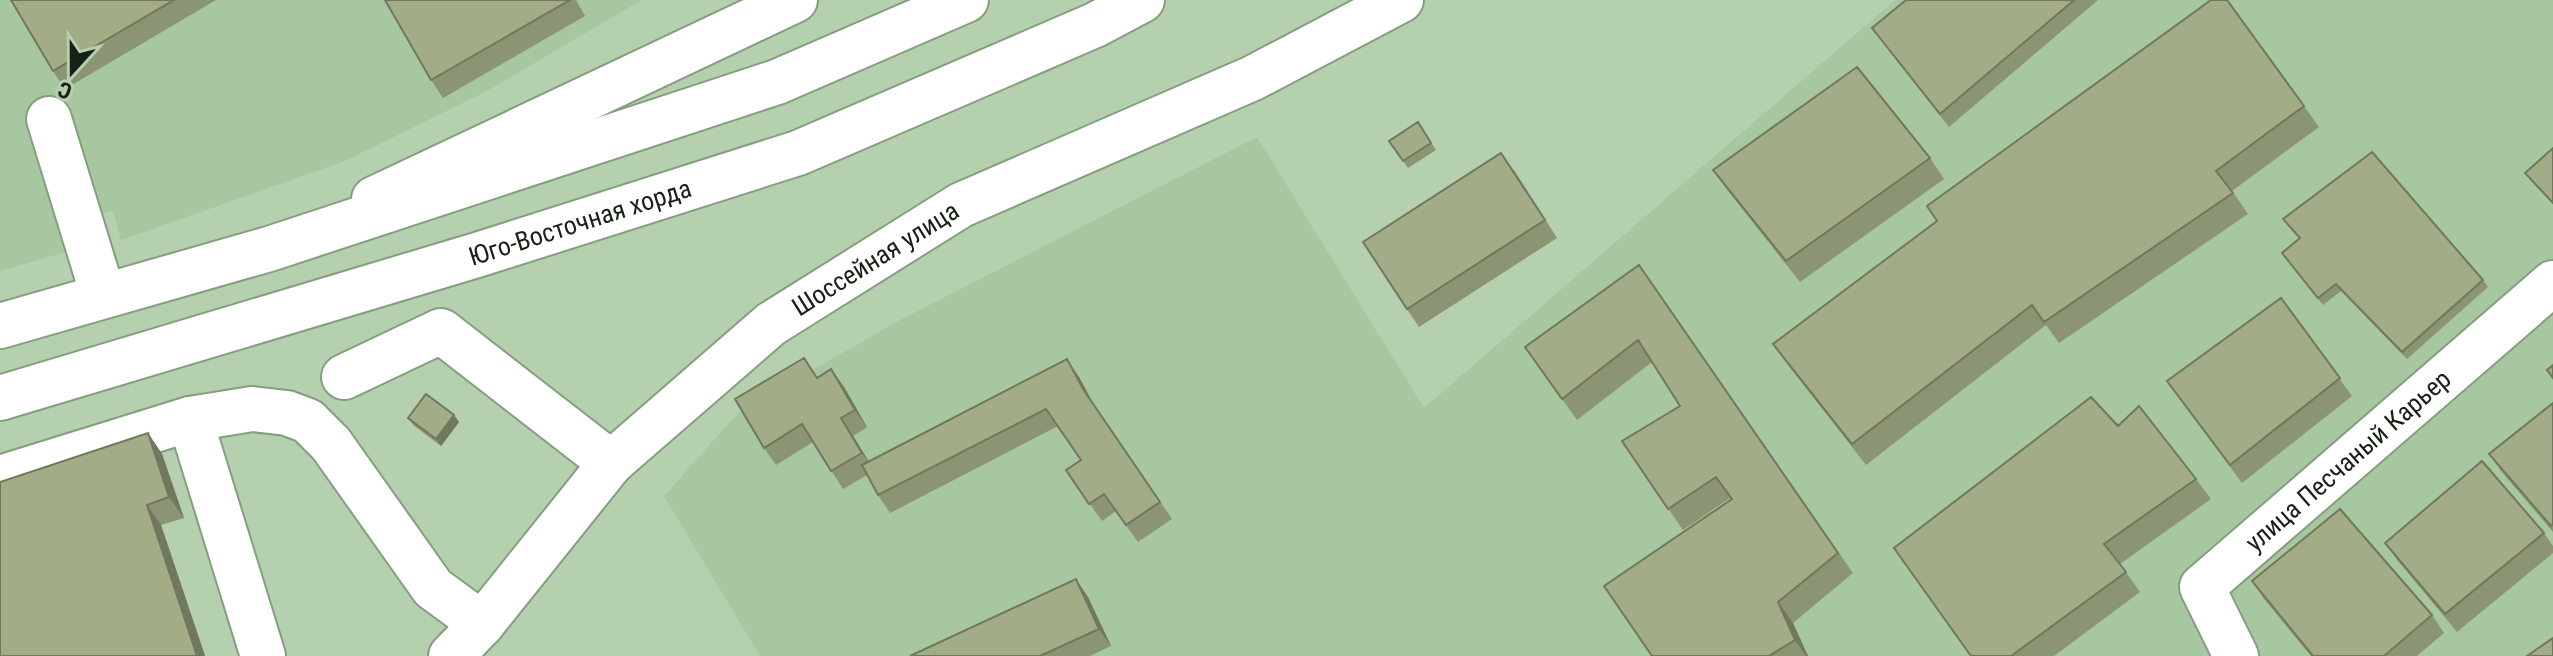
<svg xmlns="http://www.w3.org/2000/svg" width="2553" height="656" font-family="'Roboto Condensed',sans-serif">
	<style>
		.built { fill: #a7c7a0 }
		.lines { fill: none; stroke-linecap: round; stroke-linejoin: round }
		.minor-casing { stroke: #849e7f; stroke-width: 48 }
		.major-casing { stroke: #849e7f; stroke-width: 48 }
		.minor { stroke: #fff; stroke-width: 44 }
		.major { stroke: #fff; stroke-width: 44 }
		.wall { fill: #8b9473 }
		.shaded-wall { fill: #71785e }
		.building { fill: #a2ac86; stroke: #71785e; stroke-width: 2 }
		.labels { text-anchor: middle; stroke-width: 6; stroke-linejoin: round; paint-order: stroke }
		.street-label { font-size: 26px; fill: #172115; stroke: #b5d0af }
	</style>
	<rect width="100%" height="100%" fill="#b5d0af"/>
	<path class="built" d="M0 0H642L483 93 345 161 121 240 113 211 66 224 73 250 0 271Z
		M1895 0H2553V656H760L664 496 738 413 900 320 1257 137 1424 408Z"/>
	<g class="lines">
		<g class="minor-casing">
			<g id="minor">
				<path d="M49 119 103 295"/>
				<path d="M374 199 795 0"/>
				<path d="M344 377 441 331 611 463"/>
				<path d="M190 419 263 656"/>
				<path d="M0 478 190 419 252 409 287 413 308 421 331 444 433 588 482 624"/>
				<path id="s1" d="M2236 656 2202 587 2553 283"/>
			</g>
		</g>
		<g class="major-casing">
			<g id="major">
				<path d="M0 326 269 249 777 82 966 0"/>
				<path id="s2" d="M0 398 477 255 798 153 1095 25 1142 0"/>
				<path id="s3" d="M451 656 482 624 611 463 771 324 961 205 1253 78 1401 0"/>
			</g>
		</g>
		<use href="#minor" class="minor"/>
		<use href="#major" class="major"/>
	</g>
	<path class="wall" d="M11 0H216L65 89 53 71Z
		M385 0H576L585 16 443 98 431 80Z
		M1906 0H2098L1949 127 1872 28Z
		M2304 106 2319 127 2232 191 2248 214 2059 343 2046 325 1866 465 1788 365 1773 344 1937 221Z
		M1418 122 1436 150 1408 168 1389 141Z
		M1930 158 1944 179 1800 282 1728 191 1713 170Z
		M1514 170 1557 238 1419 327 1407 309Z
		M2283 219 2483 280 2488 287 2407 359 2341 291 2323 305 2287 260 2299 239Z
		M1639 265 1853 573 1793 623 1808 656H1652L1732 500 1730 498 1683 530 1622 441 1680 406 1652 362 1577 420 1525 347Z
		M2281 298 2352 396 2242 483 2167 381Z
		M831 369 844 387 867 427 853 436 869 462 1079 377 1095 407 1172 519 1138 542 1116 511 1102 521 1066 470 1081 460 1058 426 890 513 878 495 867 475 843 489 813 442 776 465 764 448 818 377Z
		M2553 403V532L2501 471 2489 454Z
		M454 415 459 422 441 446 413 425 408 418Z
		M2118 426 2196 479 2211 499 2120 564 2140 592 2054 656H1970Z
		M148 433 162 454 184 518 161 525 205 656H0Z
		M2544 533 2553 546V553L2457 632 2398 561 2385 543Z
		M2252 581 2432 615 2444 633 2417 656H2311L2264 599Z
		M1088 597 1111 646 1090 656H910Z"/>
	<path class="shaded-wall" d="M1067 359 1079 377 1095 407 1172 519 1083 389Z
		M831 369 844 387 867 427 855 410Z
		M454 415 459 422 441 446 436 439Z
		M841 418 853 436 874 470 862 453Z
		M148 433 162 454 184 518 169 497Z
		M147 505 161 525 205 656H197Z
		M1076 579 1088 597 1111 646 1099 629Z
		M1778 602 1793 623 1808 656H1806L1795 640Z"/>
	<path class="building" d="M11 0H174L53 71Z
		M385 0H570L431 80Z
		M1906 0H2074L1940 114 1872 28Z
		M2211 0H2227L2304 106 2216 171 2233 193 2044 322 2032 305 1852 444 1773 344 1937 221 1927 206Z
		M1857 67 1930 158 1786 261 1713 170Z
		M1418 122 1431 143 1403 161 1389 141Z
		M2553 148V203L2525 173Z
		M2372 152 2483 280 2402 352 2336 284 2318 298 2282 253 2300 238 2283 219Z
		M1501 153 1545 220 1407 309 1363 242Z
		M1639 265 1838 553 1778 602 1795 640 1769 656H1652L1604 586 1732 499 1716 477 1668 509 1622 441 1680 406 1638 340 1562 399 1525 347Z
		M2281 298 2340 378 2230 465 2167 381Z
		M804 358 817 378 831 369 855 410 841 418 862 453 831 471 802 424 764 448 735 399Z
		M1067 359 1083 389 1160 502 1126 525 1104 494 1089 504 1066 470 1081 460 1046 409 878 495 862 465Z
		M2553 365V378L2547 370Z
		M426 394 454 415 436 439 408 418Z
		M2091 397 2118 426 2139 406 2196 479 2104 544 2126 572 2011 656H1971L1894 548Z
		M2553 403V524L2551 526 2489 454Z
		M148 433 169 497 147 505 197 656H0V482Z
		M2482 461 2544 533 2445 614 2385 543Z
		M2340 509 2432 615 2384 656H2313L2252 581Z
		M1076 579 1099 629 1040 656H910Z
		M2553 638V656H2527Z"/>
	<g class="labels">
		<g class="street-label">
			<text dy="9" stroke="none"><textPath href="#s2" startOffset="606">Юго-Восточная хорда</textPath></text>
			<text dy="9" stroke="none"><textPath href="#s3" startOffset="586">Шоссейная улица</textPath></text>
			<text dy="9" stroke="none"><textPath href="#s1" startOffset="270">улица Песчаный Карьер</textPath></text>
		</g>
	</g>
	<g transform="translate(72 72) rotate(201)" stroke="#b5d0af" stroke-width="6" paint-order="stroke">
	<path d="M0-6L14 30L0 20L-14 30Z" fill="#172115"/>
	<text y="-12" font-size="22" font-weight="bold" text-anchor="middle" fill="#172115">С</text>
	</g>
</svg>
